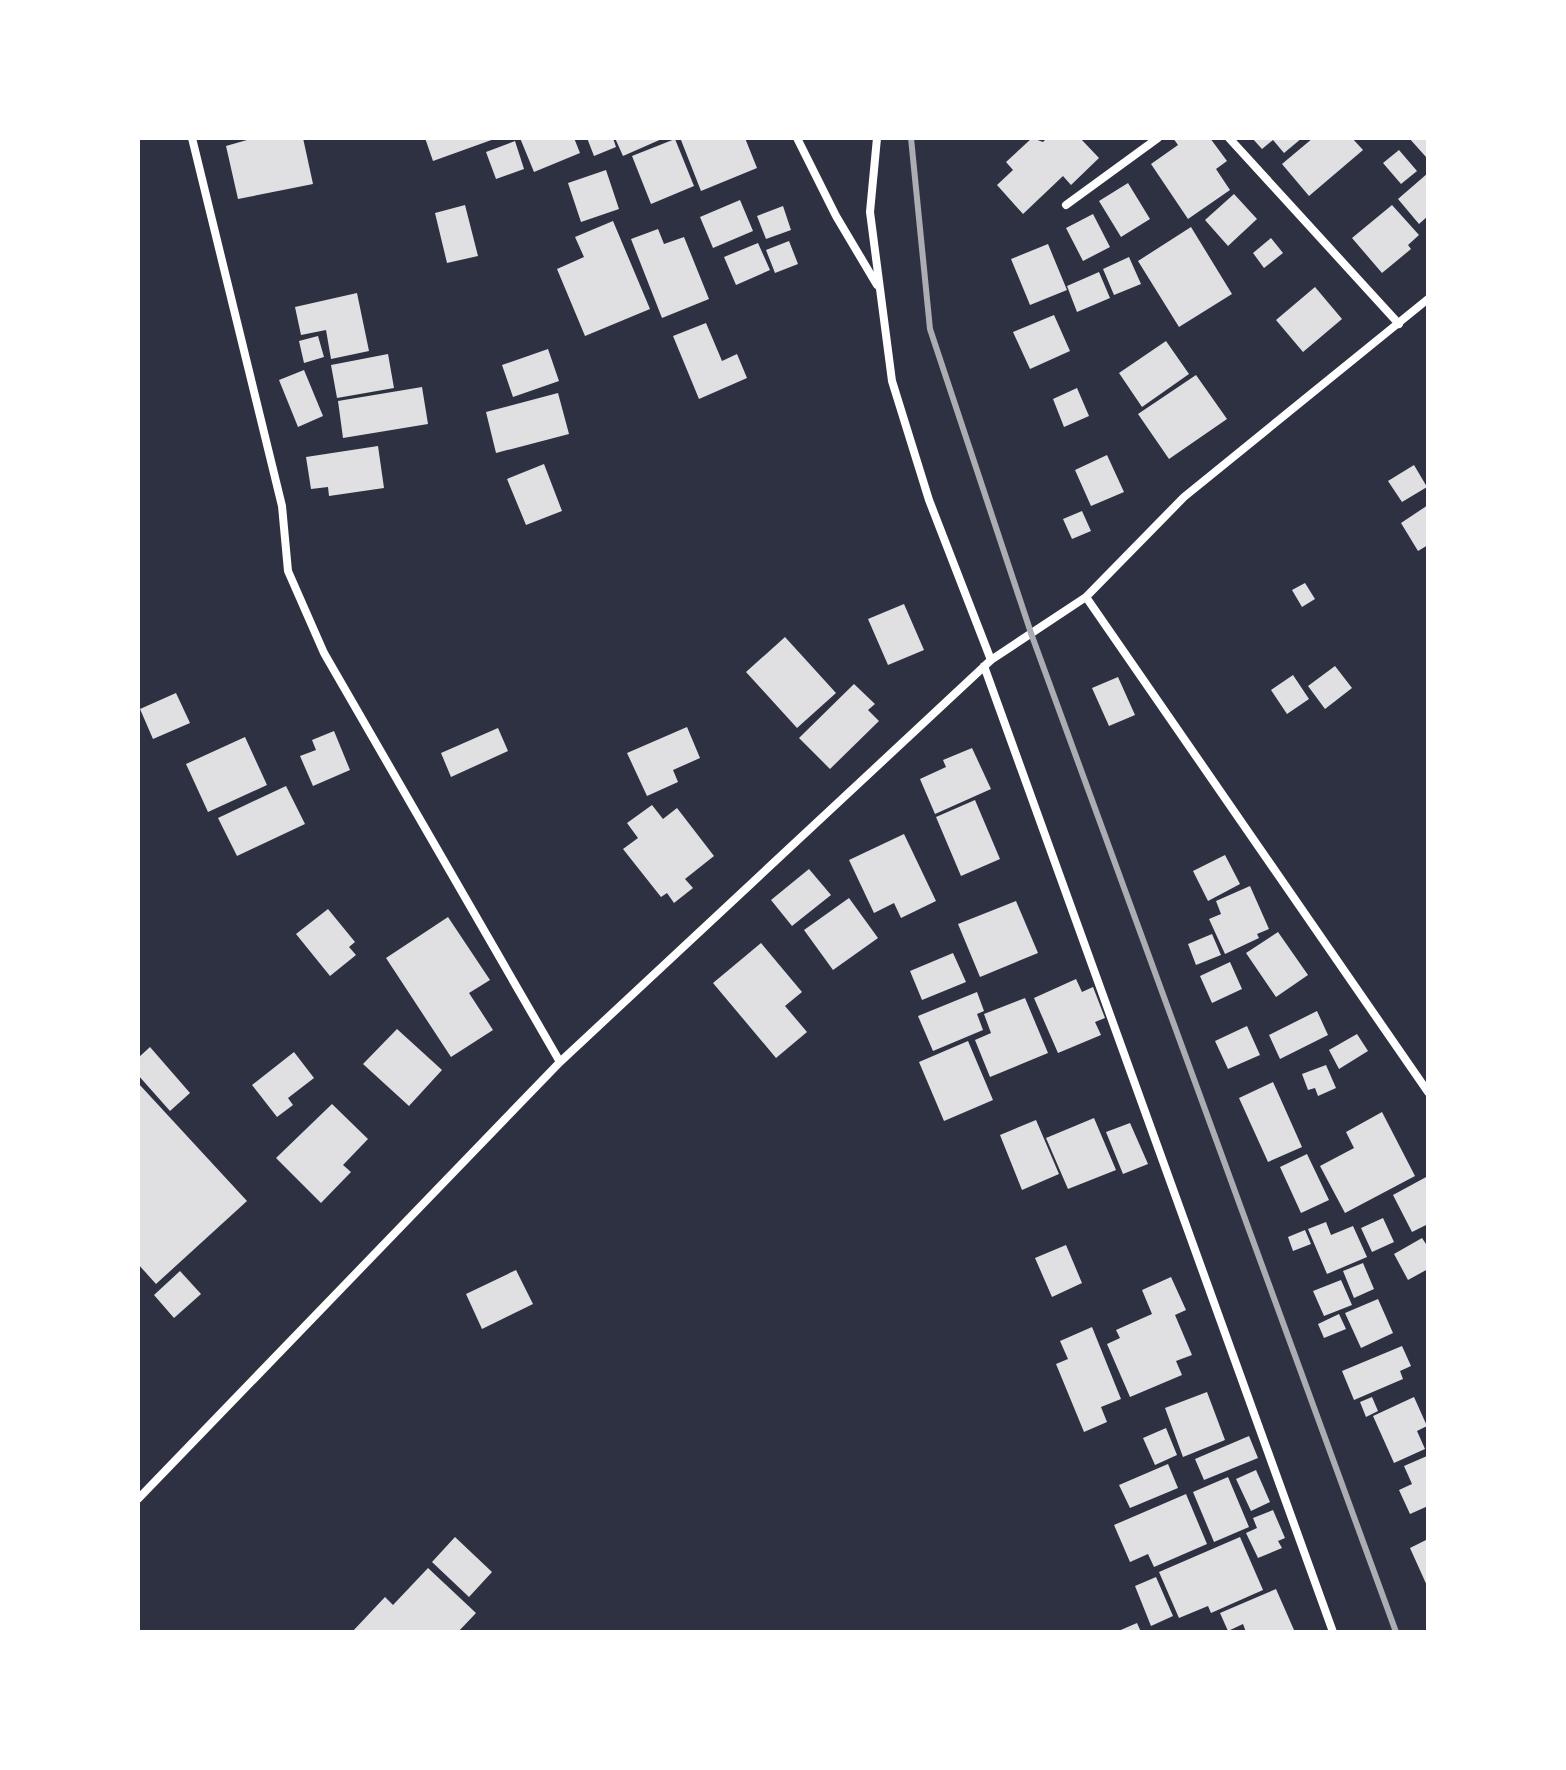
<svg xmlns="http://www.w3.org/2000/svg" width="1566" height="1770" font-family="'Alegreya Sans',sans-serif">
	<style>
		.building { fill: #e0e0e3 }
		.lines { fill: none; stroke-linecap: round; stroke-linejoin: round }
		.minor { stroke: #fff; stroke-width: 8 }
		.rail { stroke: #abadb3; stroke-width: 6 }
	</style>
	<rect width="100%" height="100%" fill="#2d3142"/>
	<path class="building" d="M254 138H303L313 184 238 199 226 146Z
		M425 138H497L433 161Z
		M520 138H574L580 153 534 172Z
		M587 138H613L616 147 594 156Z
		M615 138H664L623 156Z
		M686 138H745L757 168 701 191 681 140Z
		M1032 138 1043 142 1047 138H1080L1099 158 1071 185 1063 176 1023 214 997 185 1013 170 1006 162Z
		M1173 138H1210L1227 161 1216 169 1230 190 1188 219 1151 164 1178 145Z
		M1252 138H1302L1284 153 1273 140 1262 149Z
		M1313 138H1352L1363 150 1309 196 1282 164Z
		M1409 138H1428V155L1426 157Z
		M675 139 694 186 651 204 632 156Z
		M515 141 524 169 496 179 486 152Z
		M1399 150 1417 171 1401 184 1383 163Z
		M606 170 619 209 581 222 568 183Z
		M1428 173V216L1419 224 1398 199Z
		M1128 183 1150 219 1121 237 1099 201Z
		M1234 194 1257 219 1228 246 1205 220Z
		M740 200 753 231 713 248 700 217Z
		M465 205 478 256 447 263 435 213Z
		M1392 205 1419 235 1408 245 1411 249 1382 273 1352 238Z
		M783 206 791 230 766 239 757 216Z
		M1093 214 1110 247 1083 261 1066 228Z
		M613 221 650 309 585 336 557 269 584 257 575 237Z
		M1191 227 1232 294 1179 327 1138 261Z
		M658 229 664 244 684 237 709 299 662 318 631 239Z
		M1271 238 1283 253 1264 268 1253 253Z
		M789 241 798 264 775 273 766 250Z
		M758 243 770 270 736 285 724 257Z
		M1048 244 1067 290 1030 305 1011 259Z
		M1129 257 1141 284 1114 295 1103 269Z
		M1099 272 1110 298 1077 312 1067 286Z
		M1315 287 1342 319 1303 352 1276 320Z
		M357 293 369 351 331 359 326 330 301 335 295 307Z
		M1054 315 1070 351 1030 369 1013 332Z
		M706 323 722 361 737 354 747 378 699 399 673 336Z
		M318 336 324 357 304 363 299 341Z
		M1166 341 1189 374 1142 407 1119 373Z
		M548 349 559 381 513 397 502 365Z
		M388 354 394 388 337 398 331 365Z
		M304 370 323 416 298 427 279 380Z
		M1196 375 1227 419 1169 459 1138 414Z
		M422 387 428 424 343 438 338 401Z
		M1077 388 1089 416 1064 427 1053 399Z
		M558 393 569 434 496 453 486 412Z
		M378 446 384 488 329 496 328 487 311 489 306 457Z
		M1107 455 1124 492 1091 506 1075 470Z
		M544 464 562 511 526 525 507 479Z
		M1414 465 1427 487 1402 502 1388 481Z
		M1428 505V545L1418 551 1401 523Z
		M1082 511 1091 531 1072 539 1063 519Z
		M1305 583 1315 599 1302 607 1292 590Z
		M904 604 924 650 888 665 868 619Z
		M785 637 836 693 797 728 746 672Z
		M1335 666 1352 688 1325 709 1308 686Z
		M1293 675 1309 699 1287 714 1271 690Z
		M1118 677 1135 715 1109 726 1092 688Z
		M854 684 875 704 868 710 879 721 830 769 799 738Z
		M176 693 190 723 153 739 140 709Z
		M687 727 700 758 673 770 678 782 647 796 627 753Z
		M498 728 508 751 451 777 441 753Z
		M334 731 350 770 313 786 300 756 316 750 312 740Z
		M245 737 267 785 208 812 186 764Z
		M972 748 991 789 935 814 920 779 946 767 943 760Z
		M286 786 305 824 237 856 218 818Z
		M975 800 1000 859 961 876 936 817Z
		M652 805 663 819 677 808 714 856 685 879 693 888 674 903 667 893 661 897 623 849 638 838 627 823Z
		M904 834 936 901 901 918 894 903 874 913 849 860Z
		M1225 855 1240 884 1208 901 1193 871Z
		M809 869 831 895 792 926 771 900Z
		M1250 886 1269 929 1257 934 1259 938 1225 954 1209 919 1221 914 1216 901Z
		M849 898 878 938 833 970 804 930Z
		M1016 901 1038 953 980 977 958 924Z
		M328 909 355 942 349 947 356 955 330 976 296 934Z
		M448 917 490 980 469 993 493 1030 451 1057 386 958Z
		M1278 932 1308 975 1276 997 1246 953Z
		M1212 934 1221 955 1196 965 1188 944Z
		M761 943 802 992 785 1006 807 1032 776 1058 713 983Z
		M953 953 966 982 922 1000 910 971Z
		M1230 962 1242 989 1212 1003 1200 976Z
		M1076 979 1082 992 1093 987 1105 1018 1095 1022 1101 1035 1058 1053 1034 998Z
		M977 992 984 1011 977 1014 983 1030 933 1051 918 1016Z
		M1025 998 1048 1053 990 1077 975 1040 991 1033 984 1014Z
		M1317 1011 1328 1035 1280 1059 1269 1035Z
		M1247 1026 1260 1055 1228 1069 1215 1041Z
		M397 1029 442 1070 409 1106 363 1064Z
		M1357 1034 1368 1051 1339 1069 1329 1050Z
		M968 1041 993 1100 944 1121 919 1062Z
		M150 1047 190 1093 170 1111 138 1075V1058Z
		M294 1052 314 1078 288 1098 293 1105 277 1117 252 1085Z
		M1326 1065 1336 1088 1318 1096 1315 1088 1308 1090 1302 1074Z
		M1273 1082 1302 1147 1268 1162 1239 1098Z
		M138 1083 247 1201 156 1284 138 1264Z
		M332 1104 368 1139 343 1165 351 1172 321 1203 276 1158Z
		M1382 1112 1415 1176 1345 1213 1320 1166 1354 1148 1346 1132Z
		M1094 1118 1116 1170 1068 1189 1046 1138Z
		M1036 1120 1059 1174 1022 1190 1000 1135Z
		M1130 1123 1148 1164 1123 1174 1106 1132Z
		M1307 1154 1329 1200 1301 1213 1280 1167Z
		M1428 1176V1224L1412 1232 1393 1195Z
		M1383 1218 1394 1242 1372 1252 1361 1228Z
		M1326 1222 1331 1235 1353 1226 1367 1257 1327 1274 1308 1229Z
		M1305 1230 1311 1244 1293 1251 1288 1237Z
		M1422 1238 1428 1247V1269L1408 1280 1394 1254Z
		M1066 1245 1082 1283 1052 1297 1035 1258Z
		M1363 1263 1374 1289 1354 1298 1343 1271Z
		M516 1270 533 1304 482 1329 466 1294Z
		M180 1271 201 1294 174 1318 154 1295Z
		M1171 1277 1186 1310 1175 1315 1192 1355 1176 1361 1182 1375 1130 1397 1107 1344 1120 1338 1116 1330 1152 1314 1142 1290Z
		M1341 1280 1352 1305 1324 1316 1313 1291Z
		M1378 1299 1393 1333 1361 1348 1345 1313Z
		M1339 1314 1346 1329 1324 1338 1318 1324Z
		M1092 1327 1121 1399 1101 1407 1107 1422 1084 1432 1056 1364 1068 1359 1060 1341Z
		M1402 1346 1411 1366 1400 1371 1403 1379 1354 1400 1342 1371Z
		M1207 1392 1225 1440 1183 1457 1165 1408Z
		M1372 1397 1378 1411 1366 1417 1360 1402Z
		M1414 1397 1427 1426 1417 1431 1425 1449 1394 1463 1373 1416Z
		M1166 1428 1177 1455 1155 1465 1143 1438Z
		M1249 1436 1258 1458 1204 1480 1195 1459Z
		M1427 1456 1428 1506 1410 1514 1399 1490 1412 1484 1404 1466Z
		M1168 1464 1178 1488 1130 1508 1119 1485Z
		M1256 1470 1270 1502 1251 1511 1236 1479Z
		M1228 1477 1249 1527 1214 1542 1193 1492Z
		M1186 1494 1207 1544 1154 1567 1148 1554 1130 1562 1114 1525Z
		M1273 1510 1285 1538 1278 1541 1282 1548 1258 1558 1246 1533 1257 1528 1253 1518Z
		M455 1537 492 1572 469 1597 432 1562Z
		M1240 1537 1263 1590 1211 1613 1208 1606 1179 1618 1159 1572Z
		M1428 1539V1588L1410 1548Z
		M428 1568 476 1613 458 1632H352L385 1597 393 1605Z
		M1156 1577 1173 1616 1151 1626 1135 1586Z
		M1276 1589 1294 1630 1246 1632 1243 1624 1228 1631 1220 1613Z
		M1137 1623 1141 1632H1116Z"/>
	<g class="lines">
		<path class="minor" d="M192 138 282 506 288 571 324 653 560 1062
			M797 138 836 216 877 285
			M877 138 870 212 892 381 929 500 991 660
			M1229 138 1399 324
			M1066 205 1158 138
			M1086 597 1428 1092
			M984 666 1333 1632
			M138 1499 560 1062 991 660 1086 597 1184 497 1428 299"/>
		<path class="rail" d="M911 138 930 329 1032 636 1396 1632"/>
	</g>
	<rect width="1566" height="1770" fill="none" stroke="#ffffff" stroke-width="280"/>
</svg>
